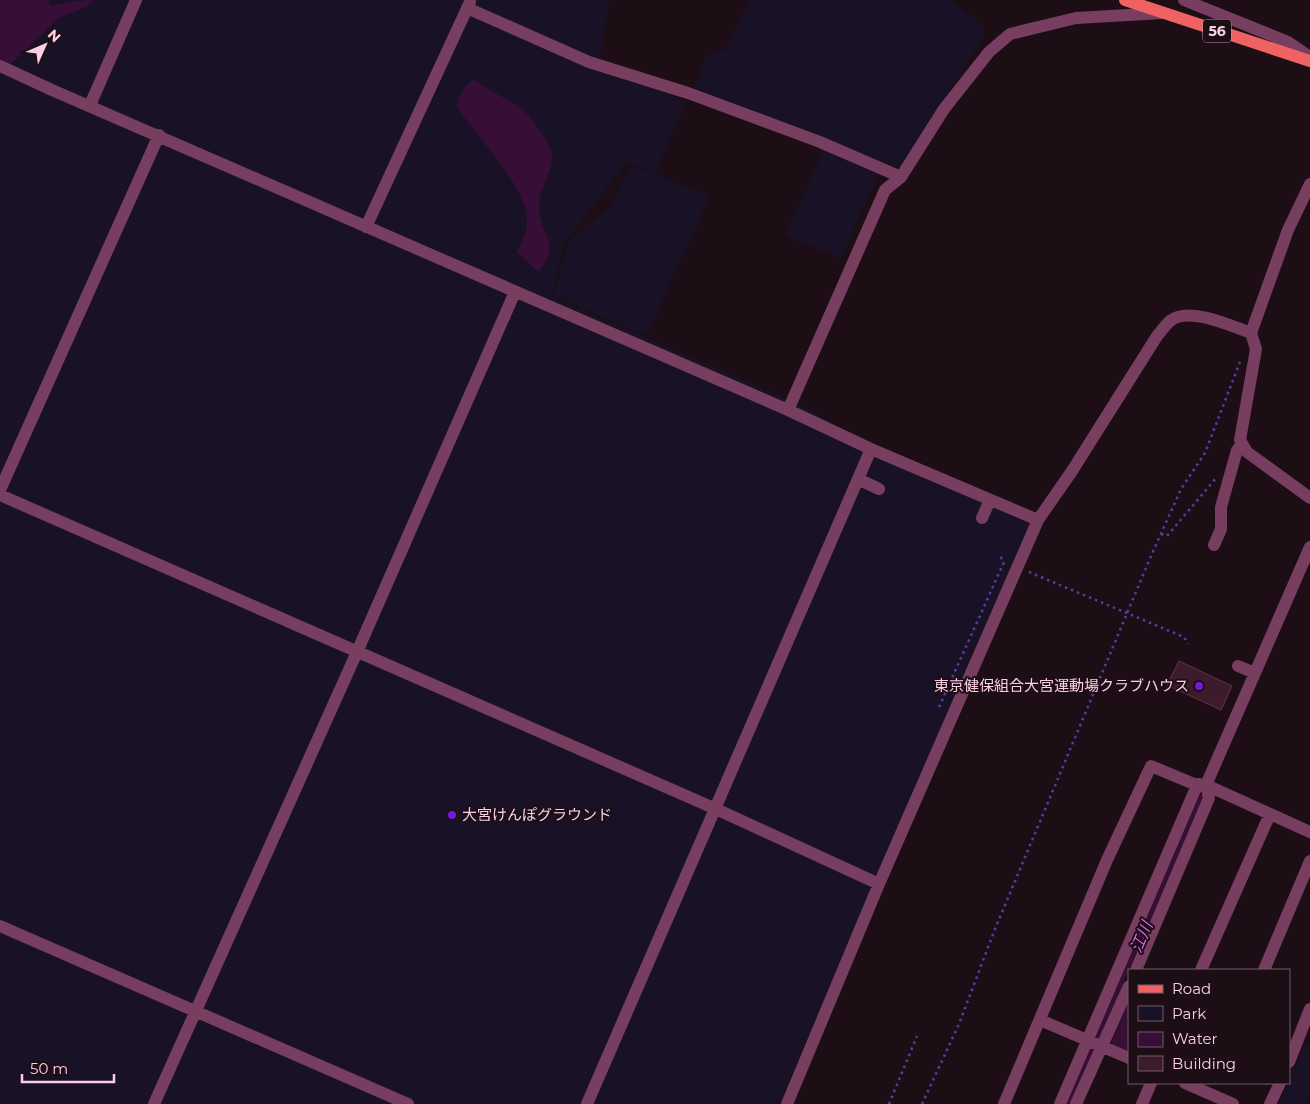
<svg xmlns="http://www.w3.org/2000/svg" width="1310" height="1104" font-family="Montserrat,'Noto Sans JP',sans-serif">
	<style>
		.green { fill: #191226 }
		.water { fill: #360e36 }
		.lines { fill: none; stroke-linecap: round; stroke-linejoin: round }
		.stream { stroke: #360e36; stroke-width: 4 }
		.building { fill: #3c1c2a; stroke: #653148 }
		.path { stroke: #5a3aa3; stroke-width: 2.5; stroke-dasharray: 2.5 4; stroke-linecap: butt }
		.minor { stroke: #773e60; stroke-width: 12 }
		.major { stroke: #ee6263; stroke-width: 12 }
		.poi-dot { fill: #7418dd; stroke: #1d0e15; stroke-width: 2 }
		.labels { text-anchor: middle; stroke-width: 4; stroke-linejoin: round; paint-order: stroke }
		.shield { fill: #1d0e15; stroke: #b895a7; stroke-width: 1 }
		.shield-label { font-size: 14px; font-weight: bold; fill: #facfe5 }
		.poi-label { font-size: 15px; fill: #facfe5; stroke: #1d0e15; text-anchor: end }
		.water-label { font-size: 16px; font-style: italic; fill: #d769ee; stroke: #1d0e15 }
	</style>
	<rect width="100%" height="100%" fill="#1d0e15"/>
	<path class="green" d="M0 0H610L599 58 685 102 656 172 627 162 563 244 552 297 810 409 871 449 1030 525 779 1104H0Z
		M750 0H951L983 26 984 36 900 169 693 90 707 55 726 49Z
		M825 148 879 172 841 259 785 235Z
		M630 165 660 175 709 197 648 332 642 334 554 295 567 243 611 205Z
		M1305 1044 1310 1046V1095L1306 1104H1279Z"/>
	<path class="water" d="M0 0H49V5C65 3 79 0 95 0L86 7 59 18 0 74Z
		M475 80C489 91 507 98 521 109 531 117 555 147 552 160 549 178 537 193 539 212 543 239 562 243 538 272L517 252C521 242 527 233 527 222 527 185 476 137 457 107 459 95 463 84 475 80Z
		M1128 1003 1129 1004V1051L1111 1044Z"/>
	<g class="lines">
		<path class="stream" d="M1069 1104 1201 797"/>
	</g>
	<path class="building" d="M1179 661 1232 686 1221 710 1167 685Z"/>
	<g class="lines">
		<path class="path" d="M1161 534 1167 536 1217 477
			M1029 572 1184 637 1188 644
			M939 707 1004 562 1000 556
			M889 1104 917 1036
			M922 1104 959 1024 995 929 1151 556 1181 489 1205 453 1240 362"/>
		<path class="minor" d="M1184 0 1288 42 1310 57
			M467 8 589 62 688 93 820 142 901 177
			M0 66 52 90 788 410 871 449 1038 520
			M90 105 136 0
			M1310 184 1288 230 1251 333 1256 349 1240 440 1247 452 1310 498
			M366 227 470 2
			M788 410 885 190 901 177 944 109 989 52 1010 34 1076 18 1163 13
			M858 479 879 489
			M0 490 159 135
			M0 495 716 809 879 884
			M982 518 990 500
			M1214 545 1221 529V507L1237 450 1242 445
			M1238 666 1255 673
			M0 926 408 1104
			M1136 970 1209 798 1206 785 1310 547
			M1201 970 1270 814
			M1264 970 1310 861
			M1040 1020 1129 1058
			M1289 1062 1310 1009
			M1185 1083 1233 1104
			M154 1104 357 652 515 292
			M587 1104 871 449
			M787 1104 879 884 1038 520 1072 471 1157 336C1161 332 1165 325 1170 321 1189 306 1231 326 1251 333
			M1004 1104 1107 860 1151 766 1194 784 1206 785 1310 832
			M1060 1104 1195 790 1199 784
			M1076 1104 1129 986
			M1142 1104 1151 1083
			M1270 1104 1280 1083"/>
		<path class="major" d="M1125 0 1310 61"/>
	</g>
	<g class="poi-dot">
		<circle cx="1199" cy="686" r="5"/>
		<circle cx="452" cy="815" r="5"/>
	</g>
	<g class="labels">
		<rect class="shield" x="1203" y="19.5" width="28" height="23" rx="4"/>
		<g class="shield-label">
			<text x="1217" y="36">56</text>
		</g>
		<g class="poi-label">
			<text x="1189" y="691">東京健保組合大宮運動場クラブハウス</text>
			<text x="462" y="820" text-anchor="start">大宮けんぽグラウンド</text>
		</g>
		<g class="water-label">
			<text transform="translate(1141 937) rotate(-67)" y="6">江川</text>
		</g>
	</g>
	<rect x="1128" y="969" width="162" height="115" fill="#1d0e15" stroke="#755b68"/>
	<rect x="1138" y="985" width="25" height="8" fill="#ee6263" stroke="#755b68"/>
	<text x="1172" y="994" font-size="15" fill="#facfe5">Road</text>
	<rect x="1138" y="1006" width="25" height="15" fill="#191226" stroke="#755b68"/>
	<text x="1172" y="1019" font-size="15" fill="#facfe5">Park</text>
	<rect x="1138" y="1032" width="25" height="15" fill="#360e36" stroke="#755b68"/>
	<text x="1172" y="1044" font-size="15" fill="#facfe5">Water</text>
	<rect x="1138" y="1056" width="25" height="15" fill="#3c1c2a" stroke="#755b68"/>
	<text x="1172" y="1069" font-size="15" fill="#facfe5">Building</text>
	<g transform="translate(45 45) rotate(45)" stroke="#1d0e15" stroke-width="4" paint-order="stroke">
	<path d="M0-4L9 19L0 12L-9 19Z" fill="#facfe5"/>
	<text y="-8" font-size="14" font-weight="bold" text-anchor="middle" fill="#facfe5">N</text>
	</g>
	<path d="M22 1074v8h92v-8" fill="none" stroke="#facfe5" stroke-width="2.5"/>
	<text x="30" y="1074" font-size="15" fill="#facfe5" stroke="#1d0e15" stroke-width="4" paint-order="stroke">50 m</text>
</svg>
